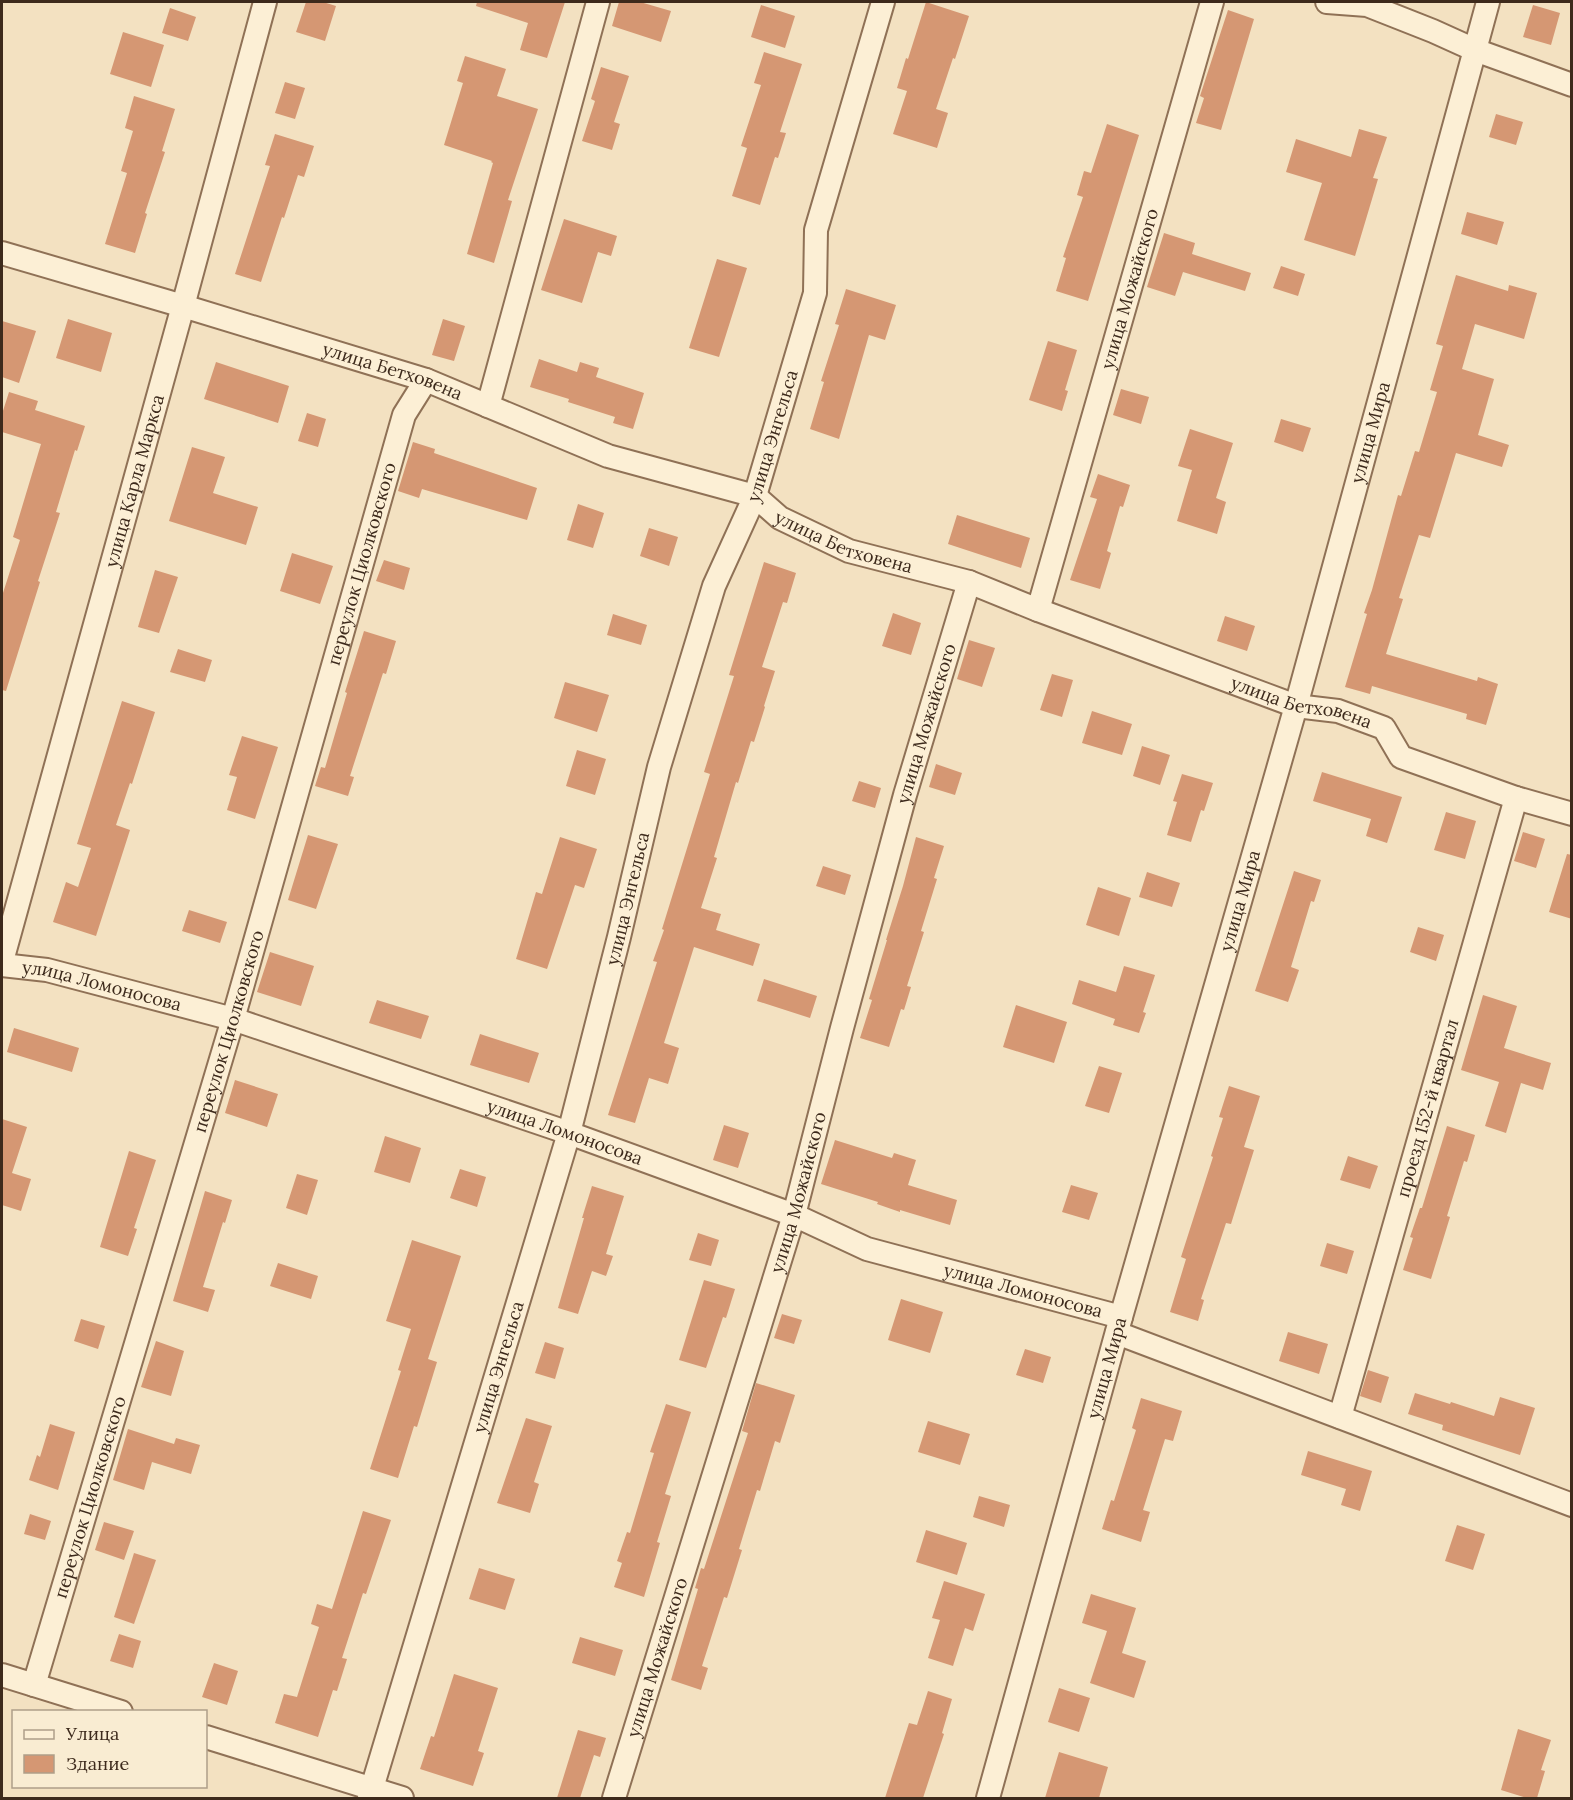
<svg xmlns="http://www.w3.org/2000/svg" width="1573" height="1800" font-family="Lora,serif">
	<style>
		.building { fill: #d59773 }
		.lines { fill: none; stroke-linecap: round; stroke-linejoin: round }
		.minor-casing { stroke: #8f7156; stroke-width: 26 }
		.minor { stroke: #fcefd5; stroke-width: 22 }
		.labels { text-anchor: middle; stroke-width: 4.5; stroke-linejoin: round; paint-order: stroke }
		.street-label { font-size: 18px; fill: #3d2a1c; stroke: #f9ecd2 }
	</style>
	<rect width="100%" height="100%" fill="#f3e1c1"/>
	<path class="building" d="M306 2H323L336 6 325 41 296 32Z
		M477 2H565L547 58 520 50 528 23 476 6Z
		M619 2H640L671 11 661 42 612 26Z
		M926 2 969 16 955 59 953 58 936 109 948 113 937 148 893 134 907 91 897 88 906 58 908 59Z
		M761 5 795 16 785 48 751 37Z
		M1533 5 1560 13 1551 45 1523 37Z
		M170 8 196 17 188 41 162 33Z
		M1228 10 1254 19 1221 130 1196 123 1204 98 1200 96Z
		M123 32 164 45 151 87 110 74Z
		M764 52 802 64 780 132 786 133 778 158 775 157 760 205 732 196 747 148 741 146 761 85 754 83Z
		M465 56 506 69 497 96 538 109 508 200 512 201 494 263 467 254 493 163 491 162 492 161 444 145 463 83 457 81Z
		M601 67 629 76 614 122 620 124 612 150 582 141 595 101 591 99Z
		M285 82 305 88 295 119 275 113Z
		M134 96 175 109 162 151 165 152 145 213 147 214 135 253 105 244 127 173 121 171 133 131 125 128Z
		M1496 114 1523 122 1516 145 1489 137Z
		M1107 124 1139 135 1088 301 1056 291 1066 258 1063 257 1083 197 1077 195 1084 171 1091 173Z
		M1359 129 1387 137 1373 178 1378 179 1355 256 1304 240 1322 183 1286 172 1296 139 1351 157Z
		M275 134 314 146 304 177 298 175 284 218 282 217 261 282 235 274 270 166 265 165Z
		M1467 212 1504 222 1497 245 1461 234Z
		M564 219 617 236 611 256 598 252 582 303 541 290Z
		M1164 233 1195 243 1192 254 1251 273 1245 291 1183 272 1175 296 1147 287Z
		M717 259 747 268 719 357 689 348Z
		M1281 266 1305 274 1298 296 1273 288Z
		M1456 275 1508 291 1509 285 1537 293 1524 339 1475 324 1462 369 1494 379 1478 435 1509 445 1502 467 1456 453 1430 538 1419 535 1399 598 1403 599 1386 654 1477 681 1478 677 1498 684 1486 725 1466 719 1467 714 1372 686 1370 694 1345 687 1367 614 1364 613 1372 590 1398 495 1401 496 1415 451 1419 452 1437 392 1430 390 1443 346 1436 344Z
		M846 289 896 305 885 340 869 335 839 439 810 429 824 382 821 381 839 325 835 324Z
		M68 319 112 333 101 372 56 358Z
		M443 319 465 326 454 361 432 355Z
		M2 321 36 331 19 383 2 377Z
		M1048 341 1077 350 1065 390 1068 391 1062 411 1029 400Z
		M539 359 577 372 580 362 599 368 596 377 644 393 633 429 613 423 615 417 568 402 569 399 530 387Z
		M216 362 289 386 278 423 204 399Z
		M1121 389 1149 397 1141 424 1113 415Z
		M9 392 38 401 35 410 85 426 77 451 75 450 56 512 60 513 38 581 40 582 6 691 2 690V596L20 540 13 537 41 444 2 432V414Z
		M307 413 326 419 318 447 298 441Z
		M1281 419 1311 428 1303 452 1274 442Z
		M1190 429 1233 443 1216 498 1226 502 1217 534 1177 521 1192 470 1178 466Z
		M413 442 435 449 434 453 537 488 527 520 422 489 419 498 398 491Z
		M192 447 225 457 213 493 258 507 246 545 169 521Z
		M1098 474 1130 485 1123 507 1120 506 1107 551 1111 553 1100 589 1070 580 1097 499 1090 497Z
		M578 504 604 513 593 548 567 540Z
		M957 515 1030 538 1021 568 948 544Z
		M649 528 678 537 669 566 640 556Z
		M292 553 333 566 320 604 280 591Z
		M384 560 410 568 404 590 376 581Z
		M764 562 796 573 787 603 783 602 762 667 775 671 764 706 765 707 754 742 751 741 738 783 736 782 714 857 717 858 701 908 721 914 716 930 760 944 753 966 694 947 664 1043 679 1048 668 1084 649 1078 635 1123 608 1115 657 962 653 961 664 930 662 929 710 774 704 772 734 676 729 675Z
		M155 570 178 577 159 633 138 627Z
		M893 613 921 623 911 655 882 646Z
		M613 614 647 625 641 645 607 635Z
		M1225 616 1255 626 1247 651 1217 641Z
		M364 631 396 641 386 674 383 673 350 776 354 777 348 796 315 786 321 767 325 768 347 693 345 692Z
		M969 640 995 648 982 687 957 679Z
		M178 649 212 660 205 682 170 672Z
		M1052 674 1073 680 1062 717 1040 710Z
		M565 682 609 695 597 732 554 718Z
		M122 701 155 712 132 784 130 783 116 825 130 830 96 936 53 922 66 882 78 887 91 848 77 844Z
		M1092 711 1132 724 1122 755 1082 743Z
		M242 736 278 747 255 819 227 810 237 777 229 775Z
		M1142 746 1170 755 1160 785 1133 776Z
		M577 750 606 759 595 795 566 786Z
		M936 764 962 773 955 795 929 787Z
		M1322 772 1402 797 1387 843 1366 836 1371 819 1313 801Z
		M1182 774 1213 783 1204 811 1201 810 1191 842 1167 835 1177 802 1173 801Z
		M859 781 881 788 875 808 852 801Z
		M1446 812 1476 821 1465 859 1434 850Z
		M1523 832 1545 839 1536 868 1514 861Z
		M308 835 338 844 316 909 288 900Z
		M560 837 597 849 584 888 575 885 547 969 516 959 536 892 542 894Z
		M916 837 944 846 934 878 937 879 921 931 924 932 907 986 911 987 904 1010 901 1009 889 1047 860 1038 872 1000 869 999 887 940H886L903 886Z
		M1567 854 1572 855V919L1549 912Z
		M823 866 851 875 845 895 816 886Z
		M1294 871 1321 880 1314 902 1311 901 1291 967 1299 970 1288 1002 1255 991Z
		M1147 872 1180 883 1172 907 1139 897Z
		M1098 887 1131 898 1119 936 1086 925Z
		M189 910 227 922 220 943 182 931Z
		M1418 927 1444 935 1436 961 1410 952Z
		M270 952 314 966 301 1006 257 992Z
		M1124 966 1155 975 1143 1012 1146 1013 1139 1033 1113 1025 1115 1019 1072 1004 1079 980 1116 992Z
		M764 979 817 996 810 1018 757 1001Z
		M1483 995 1517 1006 1504 1048 1551 1063 1543 1090 1521 1083 1506 1133 1485 1126 1499 1082 1461 1070Z
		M377 1000 429 1016 421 1039 369 1023Z
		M1016 1005 1067 1022 1054 1063 1003 1047Z
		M14 1028 79 1048 72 1072 7 1052Z
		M480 1034 539 1053 529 1083 470 1065Z
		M1099 1066 1122 1073 1109 1113 1085 1106Z
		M235 1080 278 1094 267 1127 225 1113Z
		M1229 1086 1260 1096 1244 1147 1254 1150 1231 1224 1226 1223 1201 1299 1204 1300 1198 1321 1170 1312 1186 1259 1181 1257 1213 1157 1211 1156 1223 1118 1219 1117Z
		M2 1119 27 1127 12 1173 31 1179 21 1211 2 1205Z
		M724 1125 749 1133 738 1168 713 1160Z
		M1447 1126 1475 1135 1467 1162 1464 1161 1447 1216 1450 1217 1431 1279 1403 1270 1413 1238 1410 1237 1420 1208H1422Z
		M385 1136 421 1148 410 1183 374 1172Z
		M835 1140 892 1158 894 1153 916 1160 908 1185 957 1200 950 1225 900 1210V1212L877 1204 878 1202 821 1184Z
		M129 1151 156 1160 134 1228 137 1229 128 1256 100 1247Z
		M1348 1156 1378 1166 1370 1189 1340 1180Z
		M460 1169 486 1177 477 1207 450 1198Z
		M297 1174 318 1180 307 1215 286 1208Z
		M1071 1185 1098 1193 1089 1220 1062 1212Z
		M592 1186 624 1196 606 1254 613 1256 606 1276 592 1271 578 1314 558 1308 584 1218H582Z
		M205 1191 232 1200 225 1223 223 1222 203 1287 215 1290 208 1312 173 1301Z
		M698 1233 719 1240 711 1266 689 1260Z
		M412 1240 461 1256 428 1359 437 1362 417 1427 414 1426 398 1478 370 1469 401 1371 398 1370 411 1329 386 1321Z
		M1327 1243 1354 1251 1347 1274 1320 1266Z
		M278 1263 318 1276 311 1299 270 1286Z
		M704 1280 735 1289 726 1318 723 1317 706 1368 679 1360Z
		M901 1299 943 1312 930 1353 888 1340Z
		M782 1314 802 1320 794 1344 774 1338Z
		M81 1319 105 1326 98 1349 74 1341Z
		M1288 1332 1328 1344 1319 1374 1279 1361Z
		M156 1341 184 1351 171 1396 141 1387Z
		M545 1342 564 1348 555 1379 535 1373Z
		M1025 1349 1051 1357 1043 1383 1016 1375Z
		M1368 1370 1389 1377 1381 1403 1360 1396Z
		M756 1383 795 1395 780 1443 775 1441 760 1491 757 1490 739 1549 742 1550 727 1598 724 1597 702 1666 708 1668 701 1690 671 1680 698 1589 695 1588 701 1568 704 1569 748 1433 742 1431Z
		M1415 1393 1450 1404 1451 1402 1494 1416 1500 1397 1535 1408 1520 1455 1442 1430 1443 1425 1408 1414Z
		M1141 1398 1182 1411 1173 1441 1165 1439 1143 1510 1150 1512 1141 1542 1102 1529 1111 1500 1114 1501 1136 1430 1132 1428Z
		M666 1404 691 1412 665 1494 671 1496 657 1542 660 1543 644 1597 614 1587 622 1563 617 1561 627 1532 630 1533 654 1453 650 1452Z
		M526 1418 552 1426 534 1482 539 1484 530 1513 497 1503Z
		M928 1421 970 1434 960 1465 918 1452Z
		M50 1424 75 1432 58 1490 29 1480 37 1455 40 1457Z
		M128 1429 174 1444 176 1438 200 1445 191 1474 152 1462 144 1490 113 1480Z
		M1308 1451 1372 1471 1360 1511 1341 1505 1346 1489 1301 1475Z
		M979 1496 1010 1505 1004 1527 973 1517Z
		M363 1511 391 1520 366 1594 363 1593 342 1658 347 1659 337 1691 333 1690 318 1737 275 1723 284 1694 297 1697 319 1627 311 1624 317 1604 332 1609Z
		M30 1514 51 1521 45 1540 24 1534Z
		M104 1522 134 1531 124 1560 95 1550Z
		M1457 1525 1485 1534 1473 1570 1445 1561Z
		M926 1530 967 1543 957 1575 916 1562Z
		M134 1553 156 1560 134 1624 114 1617Z
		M479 1568 515 1579 505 1610 469 1599Z
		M944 1581 985 1594 973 1631 965 1628 953 1666 928 1658 940 1620 932 1618Z
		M1091 1594 1136 1608 1122 1653 1146 1661 1134 1698 1090 1683 1107 1631 1082 1623Z
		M119 1634 141 1641 133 1668 110 1661Z
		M580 1637 623 1650 615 1676 572 1663Z
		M214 1663 238 1671 227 1705 202 1697Z
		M454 1674 498 1688 478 1751 484 1753 473 1786 420 1769 431 1736 434 1737Z
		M1059 1688 1090 1698 1079 1732 1048 1722Z
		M928 1691 952 1699 942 1733 944 1734 923 1798H885L909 1723 917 1725Z
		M1518 1729 1551 1740 1541 1770 1545 1771 1537 1798H1527L1501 1790Z
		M578 1730 606 1738 600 1757 594 1755 580 1798H557Z
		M1059 1752 1108 1767 1099 1798H1045Z"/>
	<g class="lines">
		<g class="minor-casing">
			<g id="minor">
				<path d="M1327 2 1367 5 1433 31 1475 50 1572 85"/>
				<path id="s1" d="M2 253 183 306 426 380 608 456 755 496 780 518 849 551 969 582 1038 610 1296 706 1338 711 1384 728 1401 757 1516 798 1572 814"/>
				<path d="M488 406 598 2"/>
				<path id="s2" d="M1038 610 1212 2"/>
				<path id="s3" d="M2 961 183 306 265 2"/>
				<path id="s4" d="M2 965 47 970 233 1019 569 1133 794 1215 867 1249 1121 1317"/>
				<path d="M1117 1333 1572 1505"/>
				<path id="s5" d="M1340 1417 1516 798"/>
				<path d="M2 1675 121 1712"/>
				<path id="s6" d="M34 1685 233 1019 404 415 426 380"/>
				<path d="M206 1737 402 1798"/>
				<path id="s7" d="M369 1798 569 1133 619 937 659 767 714 586 755 496 815 293 816 230 883 2"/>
				<path id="s8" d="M614 1798 794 1215 842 1028 905 795 969 582"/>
				<path id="s9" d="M988 1798 1121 1317 1296 706 1488 2"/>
			</g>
		</g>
		<use href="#minor" class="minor"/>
	</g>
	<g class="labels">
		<g class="street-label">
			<text dy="6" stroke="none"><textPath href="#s2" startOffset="334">улица Можайского</textPath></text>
			<text dy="6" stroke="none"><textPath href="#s1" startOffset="408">улица Бетховена</textPath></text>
			<text dy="6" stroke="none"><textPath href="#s9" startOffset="1418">улица Мира</textPath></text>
			<text dy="6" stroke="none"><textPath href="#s7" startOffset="1422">улица Энгельса</textPath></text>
			<text dy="6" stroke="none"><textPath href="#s3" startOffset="498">улица Карла Маркса</textPath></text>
			<text dy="6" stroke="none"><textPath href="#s1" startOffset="894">улица Бетховена</textPath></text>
			<text dy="6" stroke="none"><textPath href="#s6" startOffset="1168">переулок Циолковского</textPath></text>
			<text dy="6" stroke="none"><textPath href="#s1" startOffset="1380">улица Бетховена</textPath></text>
			<text dy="6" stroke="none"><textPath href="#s8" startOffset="1119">улица Можайского</textPath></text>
			<text dy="6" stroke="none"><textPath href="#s7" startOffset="936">улица Энгельса</textPath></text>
			<text dy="6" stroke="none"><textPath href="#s9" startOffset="932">улица Мира</textPath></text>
			<text dy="6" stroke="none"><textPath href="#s4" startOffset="102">улица Ломоносова</textPath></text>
			<text dy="6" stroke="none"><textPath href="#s6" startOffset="682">переулок Циолковского</textPath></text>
			<text dy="6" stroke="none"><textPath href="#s5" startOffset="321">проезд 152-й квартал</textPath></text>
			<text dy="6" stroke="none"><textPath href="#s4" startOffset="588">улица Ломоносова</textPath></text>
			<text dy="6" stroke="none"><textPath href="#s8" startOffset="633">улица Можайского</textPath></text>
			<text dy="6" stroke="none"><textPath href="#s4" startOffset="1074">улица Ломоносова</textPath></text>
			<text dy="6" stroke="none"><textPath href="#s7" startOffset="450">улица Энгельса</textPath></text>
			<text dy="6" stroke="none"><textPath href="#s9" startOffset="446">улица Мира</textPath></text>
			<text dy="6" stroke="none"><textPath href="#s6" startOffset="196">переулок Циолковского</textPath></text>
			<text dy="6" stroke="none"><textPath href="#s8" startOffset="147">улица Можайского</textPath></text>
		</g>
	</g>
	<rect width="1573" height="1800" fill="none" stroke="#3d2a1c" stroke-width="6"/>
	<rect x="12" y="1710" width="195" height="78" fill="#f9ecd2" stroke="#ae9e89" stroke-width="1.5"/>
	<rect x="24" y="1730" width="30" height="9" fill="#fcefd5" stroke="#ae9e89" stroke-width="1.5"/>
	<text x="66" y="1740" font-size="18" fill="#3d2a1c">Улица</text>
	<rect x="24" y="1755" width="30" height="18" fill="#d59773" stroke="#ae9e89" stroke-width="1.5"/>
	<text x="66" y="1770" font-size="18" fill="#3d2a1c">Здание</text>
</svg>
